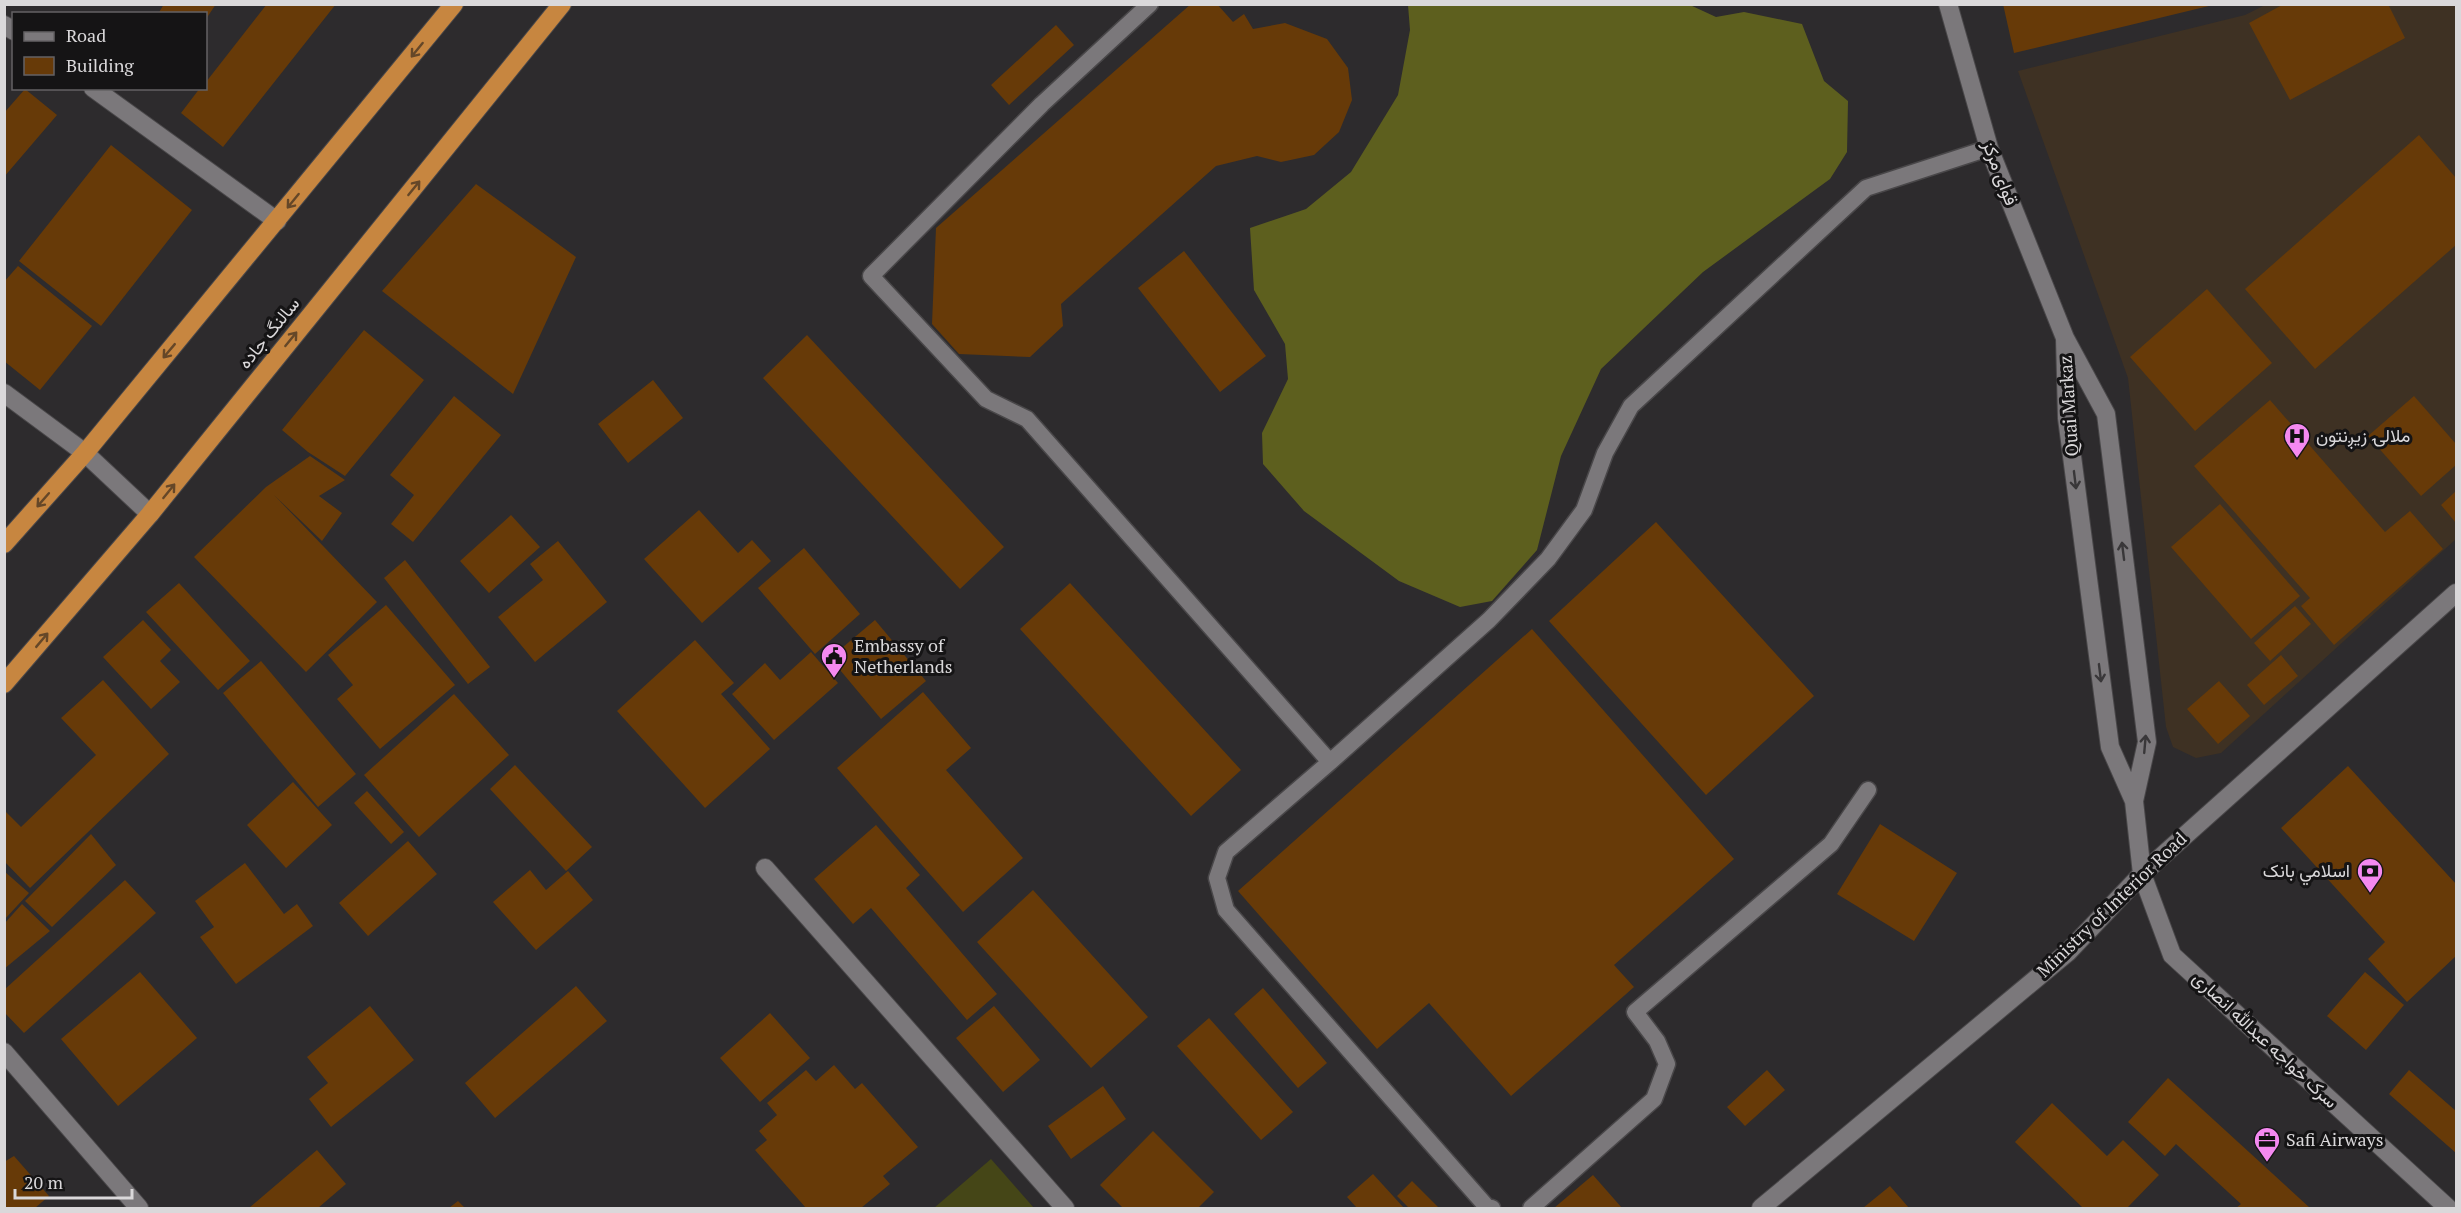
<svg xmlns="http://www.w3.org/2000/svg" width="2461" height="1213" font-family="'PT Serif',Vazirmatn,serif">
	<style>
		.medical { fill: #3e3123 }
		.green { fill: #454617 }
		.forest { fill: #5d5f1e }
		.building { fill: #673a08 }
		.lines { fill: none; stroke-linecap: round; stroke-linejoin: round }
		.lane-casing { stroke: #494749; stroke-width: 19 }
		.street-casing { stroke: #494749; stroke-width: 20 }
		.secondary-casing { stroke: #494749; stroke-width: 20 }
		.highway-casing { stroke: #494749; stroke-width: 20 }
		.lane { stroke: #7b787b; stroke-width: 16 }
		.street { stroke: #7b787b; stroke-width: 18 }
		.secondary { stroke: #7b787b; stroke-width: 18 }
		.highway { stroke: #c78640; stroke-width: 18 }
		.oneway { stroke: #654728 }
		.oneway2 { stroke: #393739 }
		.labels { text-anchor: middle; stroke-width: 6; stroke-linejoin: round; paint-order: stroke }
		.street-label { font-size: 18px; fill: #dad8da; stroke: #151415 }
		.poi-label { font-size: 18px; fill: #dad8da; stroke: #151415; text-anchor: start }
	</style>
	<rect width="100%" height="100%" fill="#2d2b2d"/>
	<path class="medical" d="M2265 5H2456V539L2221 753 2196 758 2173 747 2166 727 2128 378 2018 71 2245 15Z"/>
	<path class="green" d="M991 1159 1034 1208H934Z"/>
	<path class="forest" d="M1690 5 1716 17 1744 12 1802 24 1824 81 1848 101 1847 152 1830 179 1703 272 1601 369 1561 456 1537 550 1492 601 1460 607 1399 581 1304 511 1263 464 1262 433 1288 379 1285 344 1254 290 1250 228 1306 209 1351 172 1398 95 1410 30 1408 5Z"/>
	<path class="building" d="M164 4H216L206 19V14H158Z
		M267 4H336L223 147 181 113 200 88H206V82Z
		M1191 4H1217L1233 22 1244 14 1253 29 1285 23 1327 39 1348 68 1352 100 1339 132 1314 155 1281 162 1257 156 1216 166 1061 304 1063 326 1030 357 959 354 932 324 936 228Z
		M2003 4H2213V5L2014 53Z
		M2284 4H2388L2405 38 2290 100 2249 23Z
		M1056 25 1074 45 1009 105 991 85Z
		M25 89 57 115 4 177V113Z
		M2419 135 2456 178V245L2315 369 2245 289Z
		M111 145 192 210 101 326 19 261Z
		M476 184 576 257 513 394 382 291Z
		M1184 251 1266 356 1220 392 1138 288Z
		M18 266 92 326 40 390 4 361V282Z
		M2207 289 2272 363 2195 431 2130 357Z
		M364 330 424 380 345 476 308 452 282 430Z
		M807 335 1004 547 960 589 763 378Z
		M653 380 683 418 628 463 598 424Z
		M454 396 501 435 413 542 391 524 414 495 390 475Z
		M2414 396 2456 444V465L2421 496 2368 436Z
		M2270 400 2385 532 2410 511 2443 549 2334 645 2301 606 2310 598 2194 466Z
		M310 456 345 480 319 496 342 513 322 541 274 495 377 602 306 672 194 557 266 487Z
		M2456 491V523L2441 505Z
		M2220 504 2300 596 2251 639 2171 547Z
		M699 510 738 553 752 540 771 561 702 623 644 559Z
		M511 515 540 547 489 593 460 561Z
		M1656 522 1814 696 1706 795 1549 621Z
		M558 541 607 602 535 662 498 617 543 580 530 564Z
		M804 548 860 614 815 654 758 588Z
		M405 560 490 667 468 684 384 578Z
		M179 583 250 661 218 690 146 612Z
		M1070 583 1241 770 1191 816 1020 629Z
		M386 605 455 685 380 749 337 699 353 685 328 655Z
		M2295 606 2311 624 2270 661 2254 643Z
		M143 620 171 650 160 661 180 682 151 709 103 657Z
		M875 620 926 681 881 719 830 658Z
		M1532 629 1734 859 1614 965 1634 987 1511 1096 1429 1003 1377 1049 1238 891Z
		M695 640 734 683 721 694 770 749 705 808 617 711Z
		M811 652 838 683 774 740 732 694 765 663 780 680Z
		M2281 655 2298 676 2264 705 2247 685Z
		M261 661 356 774 318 807 223 693Z
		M103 680 169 754 30 888 4 861V810L21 827 96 755 61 718Z
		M2219 681 2250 716 2218 744 2187 709Z
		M923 692 971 748 946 770 1023 858 963 912 837 768Z
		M454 694 509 755 419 837 364 775Z
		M515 765 592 847 566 871 490 789Z
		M2348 766 2456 884V956L2407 1002 2368 959 2385 942 2281 828Z
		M293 782 332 825 286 868 247 825Z
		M367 791 404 832 391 844 354 803Z
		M1880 824 1957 873 1914 941 1837 894Z
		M876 825 920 875 906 888 997 994 967 1020 871 908 853 924 814 879Z
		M91 834 116 865 52 927 25 901Z
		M408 841 437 874 368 936 339 903Z
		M245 863 284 914 297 904 313 926 236 984 200 937 214 927 195 901Z
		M530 870 546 890 568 871 593 900 536 950 493 902Z
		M4 871 29 893 4 920Z
		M125 880 156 913 24 1033 4 1012V990Z
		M1033 890 1148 1017 1091 1068 977 942Z
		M22 904 50 931 4 969V924Z
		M140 972 197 1038 118 1106 61 1039Z
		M2365 972 2404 1005 2366 1050 2327 1016Z
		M576 986 607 1021 495 1118 465 1083Z
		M1263 988 1327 1063 1298 1088 1234 1014Z
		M370 1006 414 1060 331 1127 309 1099 328 1083 307 1057Z
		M994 1006 1040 1060 1003 1092 956 1038Z
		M770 1013 810 1058 760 1102 720 1058Z
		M1209 1018 1293 1112 1261 1140 1177 1046Z
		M834 1065 855 1089 862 1083 918 1147 883 1176 890 1184 861 1208H806L755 1150 767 1140 759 1131 777 1115 767 1103 806 1070 816 1081Z
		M1767 1070 1785 1090 1745 1126 1727 1107Z
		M2409 1070 2456 1111V1153L2389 1094Z
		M2168 1078 2310 1208H2236L2241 1204 2176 1144 2165 1156 2128 1122Z
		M1103 1086 1126 1119 1071 1159 1048 1126Z
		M2052 1103 2107 1156 2123 1140 2159 1175 2127 1208H2083L2015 1142Z
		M1153 1131 1214 1192 1198 1208H1123L1100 1185Z
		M317 1150 346 1184 318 1208H249Z
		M14 1156 49 1196 35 1208H4V1162Z
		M1373 1174 1404 1208H1357L1347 1197Z
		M1593 1175 1622 1208H1554Z
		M1412 1181 1439 1208H1409L1397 1196Z
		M1890 1186 1909 1208H1863Z
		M458 1201 465 1208H449Z"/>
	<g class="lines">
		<g class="lane-casing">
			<path id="lane" d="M1150 4 1042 104 871 276 986 399 1027 419 1330 762 1226 852 1217 878 1226 910 1487 1207 1492 1208
				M1330 762 1489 620 1548 559 1584 510 1605 453 1631 406 1866 188 1989 148
				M1531 1208 1654 1099 1667 1064 1657 1041 1635 1012 1831 844 1868 790"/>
		</g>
		<g class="street-casing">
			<path id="street" d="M4 25 14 31
				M93 88 277 221
				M4 393 85 453 150 514
				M765 868 1065 1208
				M4 1052 139 1208"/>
		</g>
		<g class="secondary-casing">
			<path id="secondary" d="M1948 4 1989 148 2065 338 2106 414 2147 742 2134 801
				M2065 338 2067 418 2110 747 2134 801 2142 874 2172 955 2448 1208
				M1761 1208 2068 952 2142 874 2456 593"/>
		</g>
		<g class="highway-casing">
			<path id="highway" d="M4 544 85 453 454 4
				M4 684 150 514 562 4"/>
		</g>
		<use href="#lane" class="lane"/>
		<use href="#street" class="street"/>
		<use href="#secondary" class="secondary"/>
		<use href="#highway" class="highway"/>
	</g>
	<defs><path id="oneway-shaft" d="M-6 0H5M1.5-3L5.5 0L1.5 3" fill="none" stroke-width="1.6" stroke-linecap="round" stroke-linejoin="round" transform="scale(1.5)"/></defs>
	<g class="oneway">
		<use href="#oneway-shaft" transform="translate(417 50) rotate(129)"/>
		<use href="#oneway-shaft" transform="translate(414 188) rotate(-51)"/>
		<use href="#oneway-shaft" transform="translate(293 201) rotate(129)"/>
		<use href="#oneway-shaft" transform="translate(291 339) rotate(-51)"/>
		<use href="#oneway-shaft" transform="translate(169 351) rotate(130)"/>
		<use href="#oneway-shaft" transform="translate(169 491) rotate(-51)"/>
		<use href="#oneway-shaft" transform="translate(43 500) rotate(131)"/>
		<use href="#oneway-shaft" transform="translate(42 640) rotate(-50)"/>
	</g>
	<g class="oneway2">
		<use href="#oneway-shaft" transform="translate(2075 480) rotate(83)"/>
		<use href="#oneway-shaft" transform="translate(2123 551) rotate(-97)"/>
		<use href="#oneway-shaft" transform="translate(2100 673) rotate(83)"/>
		<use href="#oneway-shaft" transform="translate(2145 744) rotate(-85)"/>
	</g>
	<defs>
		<g id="hospital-pin" transform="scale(1.35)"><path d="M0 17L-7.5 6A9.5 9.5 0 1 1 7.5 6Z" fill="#f489f0" stroke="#151415"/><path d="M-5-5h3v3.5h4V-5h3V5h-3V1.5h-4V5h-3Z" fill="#111"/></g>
		<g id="civic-pin" transform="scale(1.35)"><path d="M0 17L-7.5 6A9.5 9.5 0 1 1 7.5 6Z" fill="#f489f0" stroke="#151415"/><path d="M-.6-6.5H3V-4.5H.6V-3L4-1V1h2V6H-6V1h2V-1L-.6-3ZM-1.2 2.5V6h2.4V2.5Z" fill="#111"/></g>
		<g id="bank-pin" transform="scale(1.35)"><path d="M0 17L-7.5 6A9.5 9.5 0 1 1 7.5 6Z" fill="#f489f0" stroke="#151415"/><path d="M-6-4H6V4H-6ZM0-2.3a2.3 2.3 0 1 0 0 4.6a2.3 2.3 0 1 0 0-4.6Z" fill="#111"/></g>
		<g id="office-pin" transform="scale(1.35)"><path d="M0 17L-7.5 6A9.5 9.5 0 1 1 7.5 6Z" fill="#f489f0" stroke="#151415"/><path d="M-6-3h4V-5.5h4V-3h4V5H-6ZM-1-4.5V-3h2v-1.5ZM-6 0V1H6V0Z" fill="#111"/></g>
	</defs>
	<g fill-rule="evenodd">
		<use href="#hospital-pin" x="2297" y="436"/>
		<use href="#civic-pin" x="834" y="656"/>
		<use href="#bank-pin" x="2370" y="871"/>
		<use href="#office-pin" x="2267" y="1140"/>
	</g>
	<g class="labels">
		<g class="street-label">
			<text transform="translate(2000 173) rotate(69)" y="6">قوای مرکز</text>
			<text transform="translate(269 333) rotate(-51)" y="6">سالنگ جاده</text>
			<text transform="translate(2069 406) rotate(-94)" y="6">Quai Markaz</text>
			<text transform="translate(2112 905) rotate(-44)" y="6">Ministry of Interior Road</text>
			<text transform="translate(2265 1040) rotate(43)" y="6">سرک خواجه عبدالله انصاری</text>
		</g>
		<g class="poi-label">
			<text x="2316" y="442">ملالۍ زیږنتون</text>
			<text x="854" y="652">Embassy of<tspan x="854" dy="21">Netherlands</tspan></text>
			<text x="2350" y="877" text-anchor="end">اسلامي بانک</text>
			<text x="2286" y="1146">Safi Airways</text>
		</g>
	</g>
	<rect width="2461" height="1213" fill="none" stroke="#dad8da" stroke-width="12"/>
	<rect x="12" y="12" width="195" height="78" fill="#151415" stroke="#646264" stroke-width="1.5"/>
	<rect x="24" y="32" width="30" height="9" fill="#7b787b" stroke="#646264" stroke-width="1.5"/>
	<text x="66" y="42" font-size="18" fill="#dad8da">Road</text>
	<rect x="24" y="57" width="30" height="18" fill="#673a08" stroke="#646264" stroke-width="1.5"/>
	<text x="66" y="72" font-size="18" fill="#dad8da">Building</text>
	<path d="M15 1189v9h117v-9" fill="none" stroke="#dad8da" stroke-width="3"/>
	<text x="24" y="1189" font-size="18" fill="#dad8da" stroke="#151415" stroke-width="4.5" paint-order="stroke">20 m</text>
</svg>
